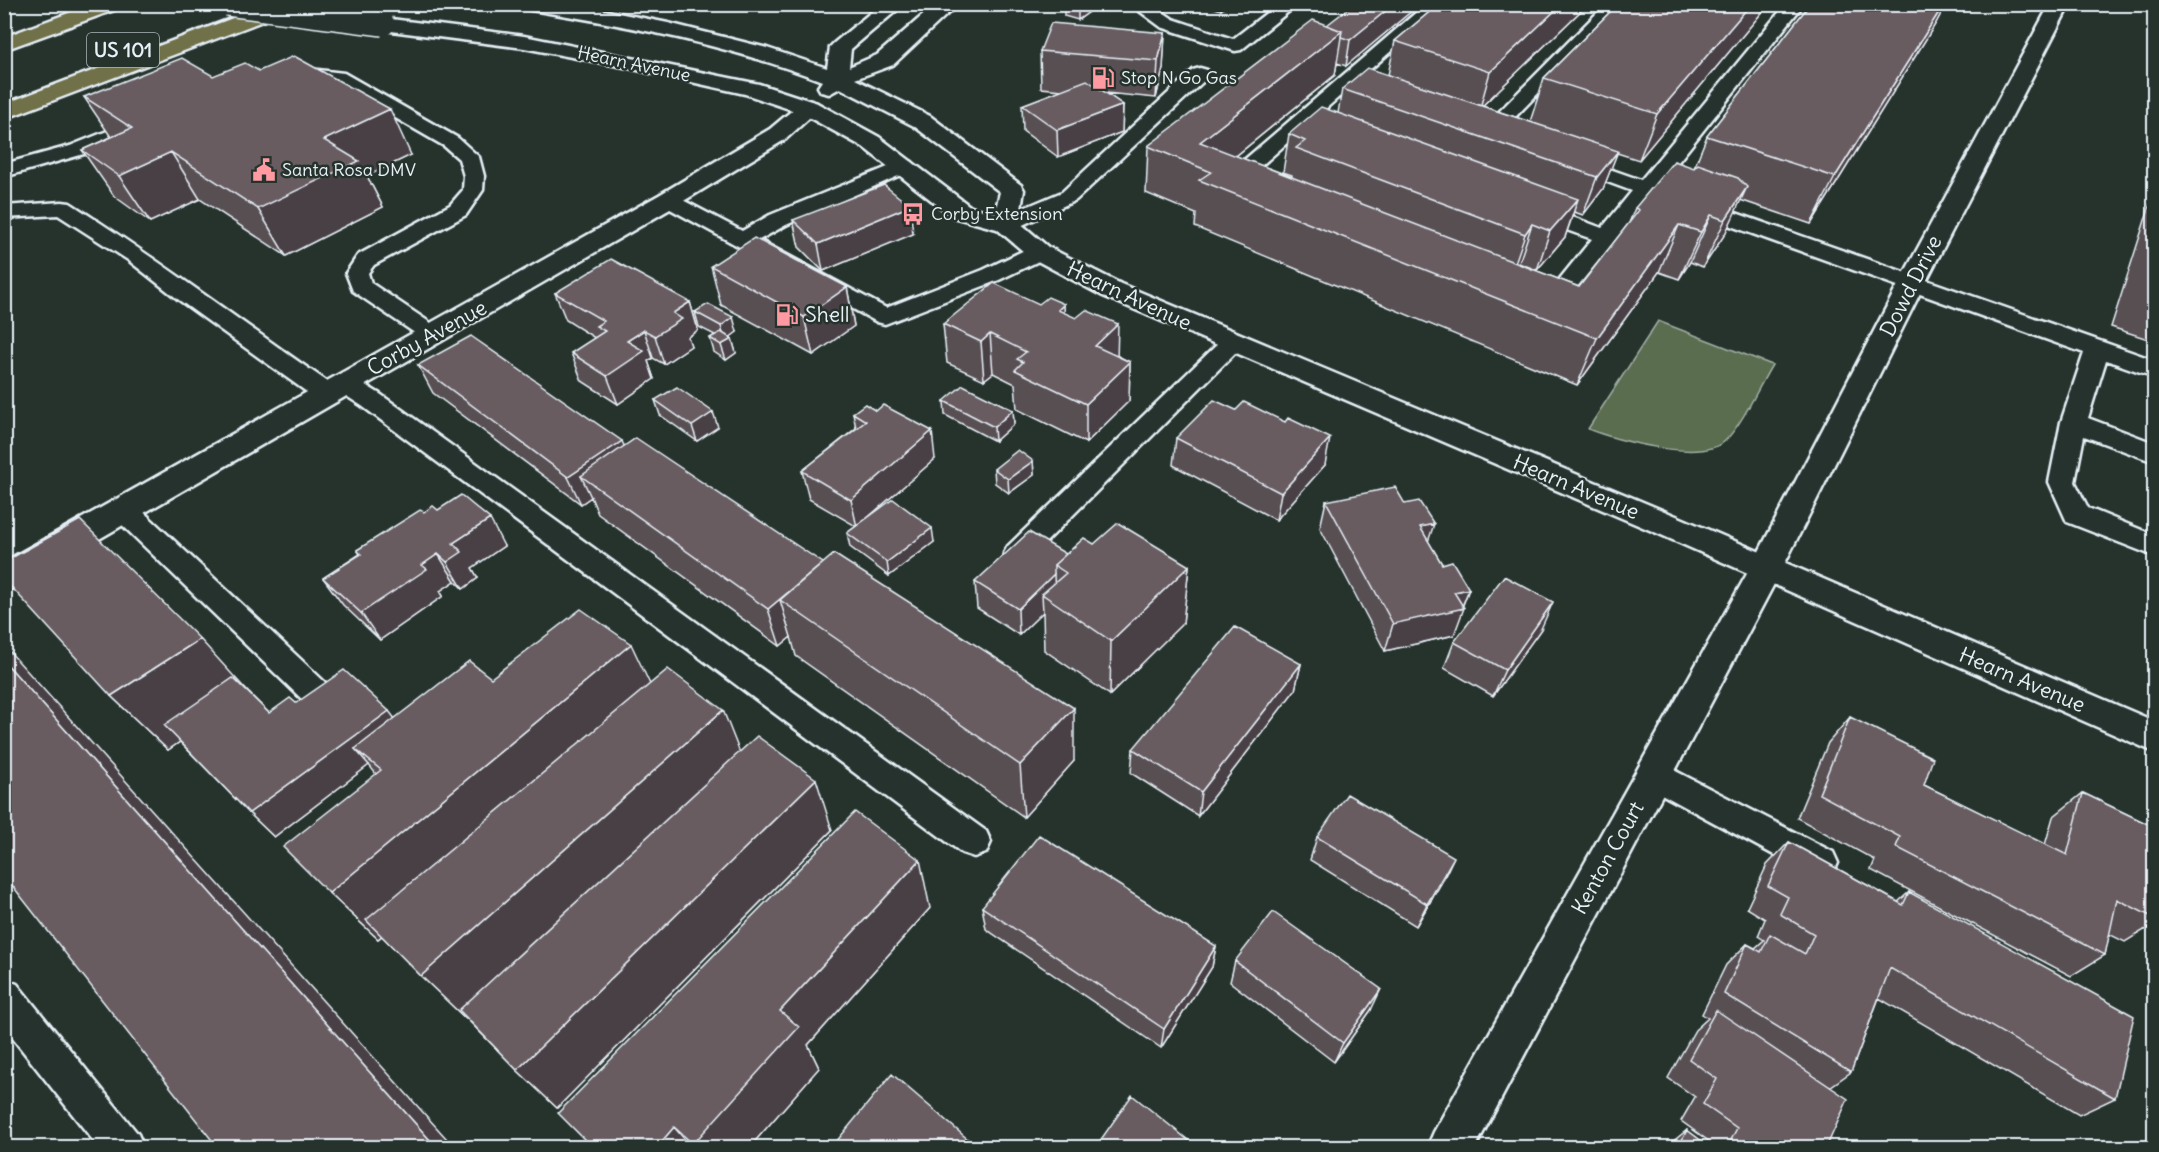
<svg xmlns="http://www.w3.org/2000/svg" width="2159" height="1152" font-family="Delius,sans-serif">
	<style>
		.green { fill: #5a6d50; stroke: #a1afa4; stroke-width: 1.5 }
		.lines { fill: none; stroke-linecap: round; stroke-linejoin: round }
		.service-casing { stroke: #e8f1f8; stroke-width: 5 }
		.minor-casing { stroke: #e8f1f8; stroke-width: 5 }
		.tertiary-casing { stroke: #e8f1f8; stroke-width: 5 }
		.secondary-casing { stroke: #e8f1f8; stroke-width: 5 }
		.motorway-casing { stroke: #e8f1f8; stroke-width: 5 }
		.service { fill: #26332d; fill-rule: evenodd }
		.minor { fill: #26332d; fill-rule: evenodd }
		.tertiary { fill: #26332d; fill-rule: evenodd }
		.secondary { fill: #26332d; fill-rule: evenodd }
		.motorway { fill: #6f704a; fill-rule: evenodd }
		.secondary-bridge-casing { stroke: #e8f1f8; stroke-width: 26; stroke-linecap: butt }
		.secondary-bridge { stroke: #26332d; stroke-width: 23 }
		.wall { fill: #594f53; stroke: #e8f1f8; stroke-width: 1.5 }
		.shaded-wall { fill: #484044; stroke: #e8f1f8; stroke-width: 1.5 }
		.building { fill: #675c61; stroke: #e8f1f8; stroke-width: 1.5 }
		.labels { text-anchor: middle; stroke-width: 5; stroke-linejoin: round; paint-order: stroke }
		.far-street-label { font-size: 18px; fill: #e8f1f8; stroke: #26332d }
		.far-poi-label { font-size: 18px; fill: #e8f1f8; stroke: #26332d; text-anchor: start }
		.shield { fill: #26332d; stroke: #aeb8bb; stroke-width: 1.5 }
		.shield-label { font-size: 20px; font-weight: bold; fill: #e8f1f8 }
		.street-label { font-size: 21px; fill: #e8f1f8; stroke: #26332d }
		.poi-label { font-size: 21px; fill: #e8f1f8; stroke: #26332d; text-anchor: start }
	</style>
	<rect width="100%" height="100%" fill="#26332d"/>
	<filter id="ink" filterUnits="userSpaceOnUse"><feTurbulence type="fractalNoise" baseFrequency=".0167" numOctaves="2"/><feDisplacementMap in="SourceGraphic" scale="12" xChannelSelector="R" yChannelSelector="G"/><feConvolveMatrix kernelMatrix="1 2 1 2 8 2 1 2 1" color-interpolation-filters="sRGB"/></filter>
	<g filter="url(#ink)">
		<path class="green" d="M1658 321 1772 365C1758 388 1744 421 1726 440 1703 464 1615 440 1588 429Z"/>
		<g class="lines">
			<g class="service-casing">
				<path id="service" d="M1130 4H1151L1173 19 1233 39 1278 4H1298L1241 50 1235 51 1161 27Z
					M1426 4H1445L1358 80 1391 92 1394 96 1391 100 1384 102 1348 89 1244 181 1246 185 1243 189 1236 191 1222 187 1219 183 1222 179Z
					M1606 4H1624L1496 137H1482L1479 133 1482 129Z
					M1786 4H1804L1659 186 2154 360V377L2106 360 2088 418 2154 443V462L2084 436 2075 482 2088 508 2154 535V556L2067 522 2049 482 2061 422 2084 353 1650 197 1555 314 1547 316 1536 313 1532 308 1536 303 1541 302 1592 239 1524 215 1521 210 1524 205 1532 204 1540 205 1602 228 1632 191 1564 166 1561 162 1564 158H1578L1641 180Z
					M292 67 344 73 458 138 479 157 484 176 483 190 466 215 374 265 368 273 371 283 441 330 445 335 441 340 433 343 425 340 353 291 346 273 358 255 450 205 463 190 464 176 459 159 444 146 333 82 285 77 283 73 285 69Z
					M1200 68 1207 70 1209 74 1207 78 1076 200 1014 229 1006 230 998 229 995 224 998 219 1062 192 1193 70Z
					M147 115 154 117 157 121 154 125 84 154 4 177V164L70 146Z
					M905 160 912 162 915 166 912 170 786 225 759 240 886 308 983 270 1031 247 1039 245 1047 247 1050 252 1047 257 999 280 885 324 877 322 661 204 657 200 661 196 668 194 675 196 742 231 770 215Z
					M62 202 70 203C161 261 246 326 335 387L333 384 336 378C353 374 366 386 380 394L986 831 991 842 986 853 974 857 962 853 362 406 337 390 339 394 336 400 327 402 318 400 179 300 128 260 58 215 4 218V206Z
					M1233 334 1241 337 1245 342 1241 347 1028 560 1018 564 1008 560 1004 553 1008 546 1225 337Z
					M124 500 134 503 331 688 335 697 331 706 320 710 309 706 114 517 110 510 114 503Z
					M1654 760 1833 852 1838 863 1833 874 1821 879 1809 874 1643 784 1638 774 1643 764Z
					M4 979 17 984 138 1134 144 1148H99L4 1027Z"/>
			</g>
			<g class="minor-casing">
				<path id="minor" d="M2050 4H2070L1925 283 1782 569 1475 1148H1427L1434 1132 1752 565 1899 283Z"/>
			</g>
			<g class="tertiary-casing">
				<path id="tertiary" d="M809 101 817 103 820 108 786 139 677 205 16 587 4 591V562L659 195 770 129 801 103Z"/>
			</g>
			<g class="secondary-casing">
				<path id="secondary" d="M521 4H573L668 23 767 48 827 68 830 47 834 43 881 4H904L851 49 849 67 877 55 936 4H958L893 65 855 79 930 116 1021 185 1024 190 1019 222 1048 247 1121 284 1681 518 2154 721V752L1659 534 1103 296 1030 257 997 229 953 217 863 147 801 113 745 94 624 67 524 48 383 30 376 28 373 24 376 20 383 18 524 36 759 84 817 103 879 137 971 207 995 213 1000 192 914 126 840 88 829 94 821 92 818 87 822 81C728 45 630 26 531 10L524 8Z"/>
			</g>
			<g class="motorway-casing">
				<path id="motorway" d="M93 4H123L120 8 4 50V37Z
					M270 4H300L297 8 4 119V104Z"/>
			</g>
			<use href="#service" class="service"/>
			<use href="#minor" class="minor"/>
			<use href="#tertiary" class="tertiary"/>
			<use href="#secondary" class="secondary"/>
			<use href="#motorway" class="motorway"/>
			<g class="secondary-bridge-casing">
				<path id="secondary-bridge" d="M227 4 383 24"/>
			</g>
			<use href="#secondary-bridge" class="secondary-bridge"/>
		</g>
		<path class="wall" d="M1064 4H1093V9L1078 20 1064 16Z
			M1203 4H1229L1221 10Z
			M1420 4 1346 66 1337 63 1335 75 1236 156 1292 177V175L1283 172 1289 134 1338 113 1342 89 1388 75 1395 41 1439 4H1588L1482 106 1530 122 1544 78 1618 4H1769L1639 160 1617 153 1603 189 1583 215 1574 212 1565 237 1537 270 1519 263V264L1579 287 1629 223 1635 208 1694 168 1707 136 1810 4H1946L1936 23 1811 224 1740 200 1725 234 1703 267 1690 262 1679 279 1659 272 1577 385 1195 227 1196 214 1146 193 1148 146 1327 25Z
			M1165 33 1163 69 1156 98 1106 93 1123 105 1122 132 1058 157 1023 131 1022 105 1062 90 1041 88 1040 51Z
			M213 76 411 155 367 176 383 207 286 256 200 199 150 222 114 196 82 150 111 137 84 97Z
			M2154 192V341L2111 327Z
			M793 220 913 234 823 271 799 247Z
			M711 266 847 287 854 326 813 355 721 305Z
			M555 293 690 302 698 330 688 337 691 346 664 364 653 358 648 361 654 379 618 404 582 381 571 353 595 338 566 320Z
			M1064 304V313L1118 356 1130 362 1129 401 1086 443 1017 409 1015 384 993 373 984 380 947 363 943 324Z
			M695 312 737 332 730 337 732 339 736 353 726 360 714 352 710 338 715 335 699 327Z
			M418 365 624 446 1074 761 1024 817 796 656 791 637 780 646 598 514 591 497 581 504 433 393Z
			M655 400 718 427 697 441 660 415Z
			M944 401 1013 410 1014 424 995 441 945 415Z
			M853 413 935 459 867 518 934 542 889 576 850 547 847 533 856 526 809 499 802 471 856 428Z
			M1176 438 1325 465 1276 520 1173 465Z
			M1033 461 1034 475 1009 493 995 483 994 469Z
			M1326 501 1405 504 1442 564 1469 589 1463 605 1454 635 1385 651 1320 528Z
			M438 510 504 546 472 568 478 578 463 589 455 581 440 591 443 596 380 640 343 605 323 578 360 554 357 550 424 512Z
			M1094 544 1189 566 1183 623 1110 695 1044 650 1043 612 1019 635 977 608 975 582 1066 554Z
			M1541 629 1493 696 1444 668 1454 642Z
			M1301 664 1295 690 1198 816 1131 773 1133 749Z
			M491 678 649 684 739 752 832 830 557 1108 517 1070 467 1019H466L421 976 382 936 378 939 329 893 376 774 369 765 274 837 249 813 180 742 168 750 111 696 250 694 269 713 296 703 395 718Z
			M1850 717 1924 785 2045 845 2053 817 2083 793 2154 827V924L2125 942 2109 934 2105 955 2071 976 1871 870 1875 860 1797 818 1828 743Z
			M1317 837 1443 880 1416 926 1310 860Z
			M1789 842 1898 902 1909 892 2115 1098 2079 1115 1879 998 1851 1072 1830 1087 1826 1148H1712L1714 1145 1681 1121 1695 1097 1668 1078 1695 1030 1708 1018 1702 1014 1726 965 1747 944 1755 948 1764 940 1758 936 1765 919 1747 908 1767 865Z
			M982 907 1216 946 1212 967 1161 1048 986 929Z
			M930 908 808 1045 819 1068 749 1148H593Z
			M1235 961 1371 1010 1334 1062 1230 982Z
			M1687 1130 1711 1148H1665Z"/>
		<path class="shaded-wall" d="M1081 4H1093V9L1078 20V7Z
			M1222 4H1229L1221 10Z
			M1394 4H1420L1346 66 1350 40Z
			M1562 4H1588L1480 108 1490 72Z
			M1751 4H1769L1639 160 1657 114Z
			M1944 4H1946L1936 23 1811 224 1835 177Z
			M1342 31 1335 75 1210 177 1211 172 1200 142Z
			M1165 33 1163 69 1156 98 1158 61Z
			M1123 105 1122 132 1058 157 1057 130Z
			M390 109 411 155 367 176 383 207 286 256 258 209 324 140Z
			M1618 151 1603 189 1583 215 1597 177Z
			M171 152 200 199 150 222 119 176Z
			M1747 187 1725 234 1703 267 1725 220Z
			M1578 199 1565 237 1537 270 1550 231Z
			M910 206 913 234 823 271 818 244Z
			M1711 215 1690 262 1679 279 1701 232Z
			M1532 224 1519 263 1512 272 1525 234Z
			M1679 225 1659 272 1577 385 1597 338Z
			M847 287 854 326 813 355 804 317Z
			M690 302 698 330 688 337 691 346 664 364 655 336 673 313Z
			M1064 304 1065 343 1058 310Z
			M733 317 737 332 725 341 721 326Z
			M1118 324 1117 362 1095 346Z
			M644 330 653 358 648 361 654 379 618 404 607 376 627 341Z
			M990 334 993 373 984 380 981 342Z
			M732 339 736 353 726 360 721 345Z
			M1130 362 1129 401 1086 443V404Z
			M1013 410 1014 424 995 441 994 427Z
			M713 412 718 427 697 441 692 426Z
			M932 431 935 459 857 527 851 500Z
			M1330 438 1325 465 1276 520 1281 493Z
			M622 441 633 468 581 476 591 497 581 504 568 477Z
			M1033 461 1034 475 1009 493 1008 479Z
			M490 519 504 546 472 568 478 578 463 589 447 562 453 543Z
			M1434 524 1425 551 1420 527Z
			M932 528 934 542 889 576 887 562Z
			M438 554 455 581 440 591 443 596 380 640 361 613 422 565Z
			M823 563 780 600 791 637 780 646 768 609Z
			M1189 566 1183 623 1110 695 1111 641Z
			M1054 574 1055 600 1042 594 1043 612 1019 635 1018 609Z
			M1469 589 1461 609 1464 608 1454 635 1385 651 1393 624 1454 592Z
			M1553 602 1541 629 1493 696 1505 670Z
			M200 639 250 694 168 750 111 696Z
			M631 644 657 699 378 939 329 893Z
			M4 647 10 652 455 1148H437L4 661Z
			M1301 664 1295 690 1198 816 1201 792Z
			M1074 708V761L1024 817 1020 765Z
			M723 710 744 763 466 1019 421 976Z
			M389 711 408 736 355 749 369 765 274 837 249 813Z
			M816 779 832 830 557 1108 517 1070Z
			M1454 857 1443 880 1416 926 1427 904Z
			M920 860 930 908 808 1045 819 1068 749 1148H695L693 1144 780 1011Z
			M1216 946 1212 967 1161 1048 1164 1029Z
			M1381 989 1371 1010 1334 1062 1343 1043Z
			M674 1127 692 1148H656Z"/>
		<path class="building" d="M1070 4H1081L1078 7Z
			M1354 4H1394L1350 40 1341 37 1342 31 1327 25Z
			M1439 4H1562L1490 72 1395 41Z
			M1618 4H1751L1657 114 1544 78Z
			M1810 4H1944L1835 177 1707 136Z
			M1313 20 1342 31 1200 142 1579 287 1639 210 1635 208 1674 161 1694 168 1698 164 1738 178 1747 187 1725 220 1711 215 1701 232 1679 225 1597 338 1199 180 1211 172 1148 146Z
			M1051 23 1165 33 1158 61 1040 51Z
			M294 56 390 109 324 140 359 161 258 209 171 152 119 176 82 150 132 128 84 97 182 58 213 76 245 63 259 71Z
			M1367 68 1618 151 1597 177 1342 89Z
			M1087 80 1123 105 1057 130 1022 105Z
			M1321 107 1578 199 1550 231 1532 224 1525 234 1296 148 1305 141 1289 134Z
			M884 185 910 206 818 244 793 220Z
			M754 238 847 287 804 317 711 266Z
			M611 259 690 302 673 313 682 319 655 336 644 330 627 341 644 351 607 376 571 353 605 331 596 326 604 321 555 293Z
			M2154 264V281L2150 280Z
			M994 283 1039 304 1048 297 1064 304 1058 310 1076 318 1086 310 1118 324 1095 346 1130 362 1086 404 1015 370 1023 362 1017 359 1026 352 990 334 981 342 943 324Z
			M708 304 733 317 721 326 695 312Z
			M721 332 732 339 721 345 710 338Z
			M471 336 622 441 568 477 418 365Z
			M963 385 1013 410 994 427 944 401Z
			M677 387 713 412 692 426 655 400Z
			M1214 400 1236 410 1244 402 1285 422 1288 418 1330 438 1281 493 1176 438Z
			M865 404 876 411 883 405 932 431 851 500 802 471 866 421 853 413Z
			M636 438 823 563 768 609 581 476Z
			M1018 450 1033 461 1008 479 994 469Z
			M1395 487 1405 504 1419 501 1434 524 1420 527 1442 564 1452 561 1469 589 1454 592 1464 608 1393 624 1326 501Z
			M461 495 490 519 453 543 462 552 447 562 438 554 422 565 427 569 361 613 323 578 361 554 357 550 420 510 424 512 433 506 438 510Z
			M893 499 932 528 887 562 847 533Z
			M80 520 200 639 111 696 4 579V562Z
			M1118 523 1189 566 1111 641 1042 594 1066 573 1054 565 1084 538 1094 544Z
			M1029 532 1066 554 1054 565V574L1018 609 975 582Z
			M834 554 1074 708 1020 765 780 600Z
			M1504 576 1553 602 1505 670 1454 642Z
			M581 609 631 644 329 893 283 847 381 770 355 749 469 661 491 678Z
			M1235 627 1301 664 1201 792 1133 749Z
			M4 661 437 1148H218L4 875Z
			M668 669 723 710 421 976 366 920Z
			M344 670 389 711 249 813 164 725 233 678 269 713 290 698 296 703Z
			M1850 717 1933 758 1924 785 2067 855 2083 793 2154 827V918L2117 899 2105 955 1896 847 1900 837 1819 794Z
			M757 736 816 779 517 1070 459 1010Z
			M1347 794 1454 857 1427 904 1317 837Z
			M855 812 920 860 780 1011 799 1027 693 1144 674 1127 656 1148H593L558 1113Z
			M1039 835 1216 946 1164 1029 982 907Z
			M1789 842 1903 905 1909 892 2134 1016 2115 1098 1890 968 1851 1072 1724 994 1747 944 1761 952 1770 934 1805 954 1814 934 1780 914 1788 897 1768 886Z
			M1273 912 1381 989 1343 1043 1235 961Z
			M1716 1010 1848 1099 1826 1148H1727L1737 1128 1703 1104 1717 1079 1689 1059Z
			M892 1074 978 1148H831Z
			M1132 1095 1198 1148H1095Z
			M1687 1130 1711 1148H1678Z"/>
	</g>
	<defs>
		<g id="fuel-bare" transform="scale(1.8)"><path d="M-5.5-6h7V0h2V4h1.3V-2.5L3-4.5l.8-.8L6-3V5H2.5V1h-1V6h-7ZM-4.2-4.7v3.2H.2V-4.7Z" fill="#ff9aa2" stroke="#26332d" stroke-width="2.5" paint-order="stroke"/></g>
		<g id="civic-bare" transform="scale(1.8)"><path d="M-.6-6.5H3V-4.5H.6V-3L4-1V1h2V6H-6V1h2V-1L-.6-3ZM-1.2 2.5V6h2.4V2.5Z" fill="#ff9aa2" stroke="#26332d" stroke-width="2.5" paint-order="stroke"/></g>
		<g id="bus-bare" transform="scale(1.8)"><path d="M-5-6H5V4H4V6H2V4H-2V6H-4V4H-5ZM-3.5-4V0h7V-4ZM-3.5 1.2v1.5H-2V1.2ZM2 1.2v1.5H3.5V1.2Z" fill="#ff9aa2" stroke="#26332d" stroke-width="2.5" paint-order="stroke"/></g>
	</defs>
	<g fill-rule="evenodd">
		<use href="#fuel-bare" x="1103" y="78"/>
		<use href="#civic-bare" x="264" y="170"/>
		<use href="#bus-bare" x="913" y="214"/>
		<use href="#fuel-bare" x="787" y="315"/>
	</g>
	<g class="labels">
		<g class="far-street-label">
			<text transform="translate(634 64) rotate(12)" y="6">Hearn Avenue</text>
		</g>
		<g class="far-poi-label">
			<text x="1121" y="84">Stop N Go Gas</text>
			<text x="282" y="176">Santa Rosa DMV</text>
			<text x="931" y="220">Corby Extension</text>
		</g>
		<rect class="shield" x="87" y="33" width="72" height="34" rx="4.5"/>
		<g class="shield-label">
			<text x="123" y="57">US 101</text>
		</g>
		<g class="street-label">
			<text transform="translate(1911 286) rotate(-63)" y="7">Dowd Drive</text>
			<text transform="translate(1129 296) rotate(25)" y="7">Hearn Avenue</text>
			<text transform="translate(427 338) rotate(-29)" y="7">Corby Avenue</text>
			<text transform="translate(1576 487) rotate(23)" y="7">Hearn Avenue</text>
			<text transform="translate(2022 680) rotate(23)" y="7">Hearn Avenue</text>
			<text transform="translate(1608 858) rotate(-61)" y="7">Kenton Court</text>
		</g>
		<g class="poi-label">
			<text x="805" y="322">Shell</text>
		</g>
	</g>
	<rect width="2159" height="1152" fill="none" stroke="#26332d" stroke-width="24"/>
	<rect x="12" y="12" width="2135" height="1128" fill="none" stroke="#e8f1f8" stroke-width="2" filter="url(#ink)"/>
</svg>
